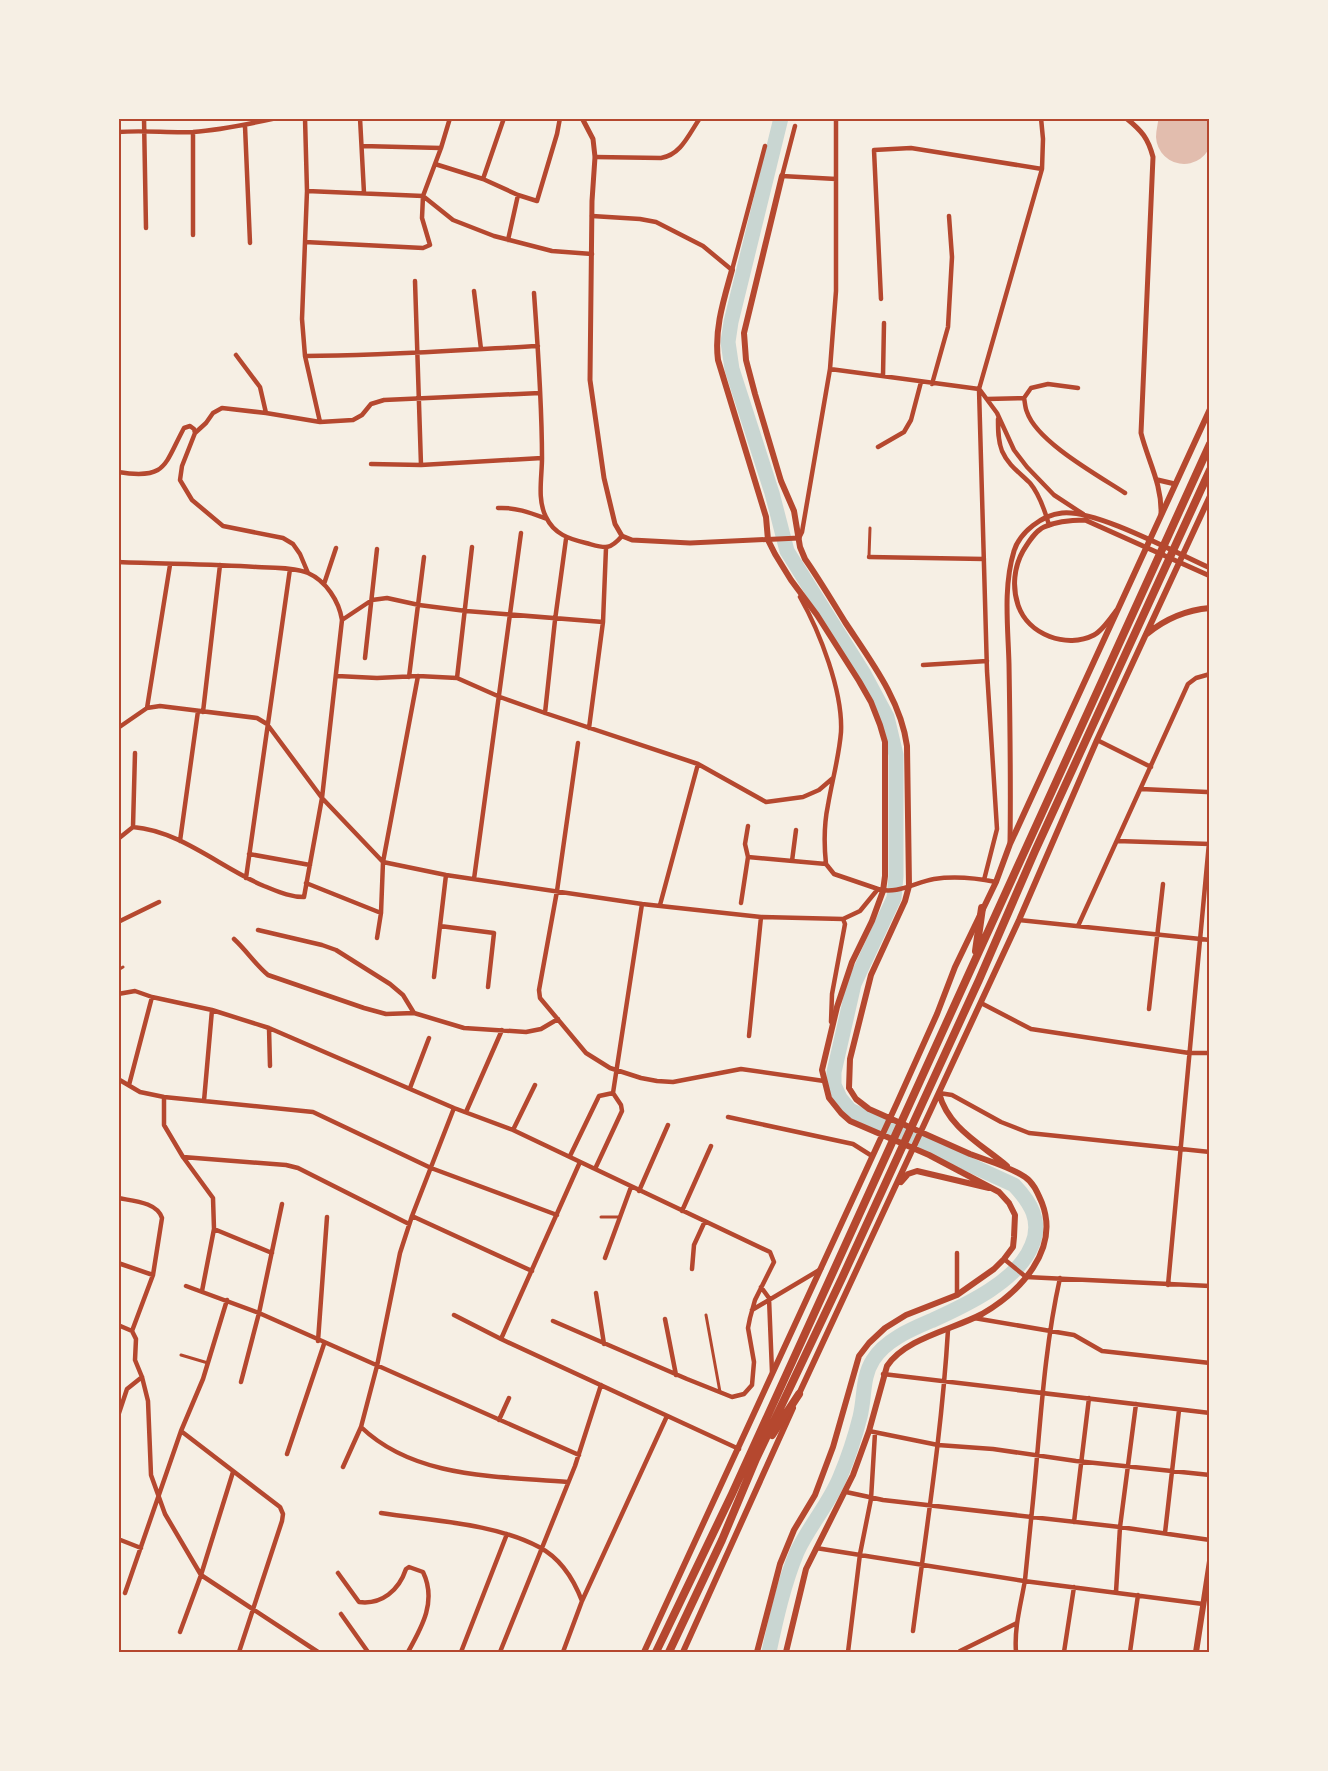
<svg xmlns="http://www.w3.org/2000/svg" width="1328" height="1771" font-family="'DM Sans',sans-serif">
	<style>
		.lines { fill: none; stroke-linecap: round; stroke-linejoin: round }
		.river { stroke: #c9d6d2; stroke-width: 15 }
		.runway { stroke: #e2bdae; stroke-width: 56 }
		.pedestrian { stroke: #b5482f; stroke-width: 3 }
		.minor { stroke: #b5482f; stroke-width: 4.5 }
		.tertiary { stroke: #b5482f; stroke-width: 5 }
		.secondary { stroke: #b5482f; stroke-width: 6 }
		.trunk { stroke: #b5482f; stroke-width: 8 }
		.neatline { fill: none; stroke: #b5482f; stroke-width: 2 }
	</style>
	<rect width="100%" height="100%" fill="#f6efe4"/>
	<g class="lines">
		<path class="river" d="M769 1652C776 1619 784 1583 797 1552 809 1526 829 1504 840 1477 848 1458 855 1437 860 1417 865 1397 862 1377 873 1360 885 1340 912 1329 933 1320 966 1305 1018 1281 1032 1245 1042 1221 1031 1203 1014 1185L850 1110 840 1098 834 1085V1072L854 984 894 898 896 876V755L887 717 864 674 787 551 772 493 732 369 728 342 731 322 781 118"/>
		<path class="runway" d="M1184 136 1187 118"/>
		<path class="pedestrian" d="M869 556 870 528
			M118 970 123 967
			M601 1217H620
			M706 1315 720 1392
			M181 1355 208 1363"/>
		<path class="minor" d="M144 118 146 228
			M305 118 307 191 302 319 305 356 320 422
			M360 118 364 193
			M245 126 250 243
			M795 126 782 176 836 179
			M118 132C144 130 168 133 193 132 222 130 249 124 277 118
			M193 132V235
			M362 146 441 148
			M595 157 661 158C681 155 689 134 700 118
			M435 164 483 179 518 195 537 201 557 134 560 118
			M483 179 504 118
			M307 191 423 196
			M423 196 453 220 494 236 552 251 592 254
			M592 216 640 219 656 222 703 246 732 270 765 146
			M508 240 518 195
			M305 242 423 248 430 245 422 218 423 196 441 148 450 118
			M415 281 421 465
			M474 291 481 349
			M534 293C538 348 542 403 542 458 542 477 537 500 546 517 554 534 569 539 586 543 605 548 609 551 622 536
			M881 299 874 150 911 148 1042 169
			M236 355 260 387 266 413
			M305 356C383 356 460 350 538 346
			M830 369 979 389
			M883 376 884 323
			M932 384 948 327 952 257 949 216
			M980 390 997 413 1014 450 1027 467 1054 495 1083 514
			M1024 398 1031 388 1048 384 1078 388
			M987 399 1024 398C1025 402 1025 408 1027 412 1037 442 1099 476 1125 493
			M998 419C998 430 998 441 1002 451 1008 465 1020 473 1030 483 1040 495 1045 511 1049 525
			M195 433 206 423 213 413 222 408 266 413 320 422 353 420 362 415 371 404 384 400 540 393
			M878 447 904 432 911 420 921 382
			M371 464 421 465 542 458
			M118 472C167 480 164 465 184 428L190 426 194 429 195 433 182 466 180 480 192 500 223 526 283 538 293 544 300 554 308 573
			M498 508C516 507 531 513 547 519
			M799 538 802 532 830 369 836 291V118
			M869 557 984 559
			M118 562C165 564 211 564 257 567 273 568 293 567 308 573 326 581 339 601 342 620L322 798 304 897C289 897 277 891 264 886 221 868 181 831 133 827L118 839
			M324 584 336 548
			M800 597C820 632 843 692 841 732 839 757 832 781 828 805 824 824 824 845 826 864
			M342 620 372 600 387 598 419 605 466 611 603 622
			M365 658 377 549
			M923 665 987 661
			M337 676 377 678 418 676 457 678 500 697 545 713 698 764 766 802 803 797 819 790 833 778
			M409 677 424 557
			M457 678 472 547
			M147 708 170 565
			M203 712 220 565
			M545 713 555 620 566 539
			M118 728 147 708 160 706 257 718 267 724 322 798 383 862
			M589 728 603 622 606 548
			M1097 740 1151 767
			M578 743 557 891 539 990 540 998 586 1053 610 1068 641 1078 657 1081 673 1082 741 1069 824 1081
			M1141 789 1207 792
			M133 827 135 753
			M180 841 198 711
			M1117 841 1210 844
			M249 854 310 865
			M748 857 826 864
			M792 861 796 830
			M383 862 446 875 642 904 761 917 843 919 860 911 878 889C896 895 916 882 934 879 954 876 976 878 996 882
			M826 864 834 874 878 889
			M246 878 290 569
			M474 879 521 533
			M984 880 997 829 987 671 979 389 1042 169 1043 139 1041 118
			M306 883 381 913
			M741 903 748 857 745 844 748 826
			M660 905 698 764
			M1019 920 1210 940
			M118 922 159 902
			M440 926 494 933 488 987
			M1078 926 1188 684 1196 678 1210 674
			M258 930 322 945 336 950 390 984 403 995 414 1013
			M377 938 381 913 383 862 418 676
			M234 939C246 950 255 964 268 975L364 1008 386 1014 414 1013 464 1028 526 1032 541 1029 558 1019
			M434 977 446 875
			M118 994 135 991 152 997 212 1010 269 1028 454 1108 513 1130 770 1252 774 1262 755 1300 750 1318 748 1328 754 1362 752 1385 744 1394 732 1397 687 1379 553 1321
			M981 1003 1031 1029 1189 1053H1210
			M1149 1009 1163 884
			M831 1022 832 994 845 924 843 919
			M269 1028 270 1066
			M749 1036 761 917
			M118 1079 140 1092 164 1097 313 1112 431 1168 557 1215
			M129 1085 152 997
			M410 1088 429 1038
			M613 1093 642 904
			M939 1093 952 1095 1001 1122 1029 1133 1210 1152
			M164 1097V1125L183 1157 213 1198 214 1229 202 1291
			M204 1101 212 1010
			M466 1112 502 1030
			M728 1117 853 1144 872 1156
			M513 1130 535 1085
			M570 1156 599 1096 613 1093
			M183 1157 286 1165 298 1168 409 1224
			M595 1169 622 1111 621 1105 613 1093
			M639 1191 668 1125
			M118 1198C133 1201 157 1202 162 1218L153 1275 132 1331 136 1339 135 1360 142 1377 148 1401 151 1475 165 1514 201 1575 318 1652
			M682 1211 711 1146
			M412 1216 532 1271
			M214 1229 272 1253
			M605 1258 631 1187
			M1004 1259 1026 1277 1210 1286
			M118 1263 153 1275
			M692 1269 694 1245 705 1221
			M1168 1285 1209 843
			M186 1286 259 1313 579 1455
			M761 1287 769 1298 772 1372
			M596 1293 604 1344
			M957 1295V1253
			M752 1310 821 1269
			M454 1315 501 1339 739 1449
			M974 1318 1074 1335 1102 1351 1210 1363
			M665 1319 676 1375
			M118 1325 132 1331
			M501 1339 580 1162
			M318 1341 327 1217
			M883 1374 1210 1413
			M241 1382 259 1313 282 1204
			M118 1416 127 1389 142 1377
			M499 1420 509 1398
			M361 1427C415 1479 498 1476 568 1482
			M181 1431 280 1507 283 1514 282 1521 239 1652
			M869 1431 938 1445 993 1449 1076 1461 1210 1475
			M287 1454 324 1344
			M343 1467 361 1427 377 1366 400 1253 412 1216 454 1108
			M846 1492 883 1500 1120 1527 1210 1540
			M381 1513C431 1521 494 1523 539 1547 560 1558 574 1580 582 1601
			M1074 1522 1089 1398
			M1165 1533 1179 1410
			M118 1539 141 1548
			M816 1548 1024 1581 1203 1604
			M338 1573 359 1602C382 1605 399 1590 406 1569L409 1567 423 1572C437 1601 422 1627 408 1652
			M1116 1592 1120 1527 1136 1404
			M125 1593 181 1431 203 1379 227 1300
			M341 1614 368 1652
			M913 1631C926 1531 942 1431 948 1330
			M180 1632 201 1575 233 1472
			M960 1651 1017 1623
			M461 1652 507 1534
			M500 1652 575 1466 601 1385
			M563 1652 582 1601 667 1416
			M848 1652 860 1554 871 1499 875 1433
			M1016 1652C1014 1627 1021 1604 1025 1580 1027 1560 1029 1540 1031 1520 1040 1439 1042 1359 1060 1278
			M1064 1652 1074 1587
			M1130 1652 1138 1595"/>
		<path class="tertiary" d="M582 118 593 139 595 157 592 201 590 380 604 478 615 524 622 536 632 540 690 543 799 538
			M1126 118C1142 131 1148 138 1153 157L1141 433C1148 461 1162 484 1161 514
			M1158 480 1175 484
			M1116 611C1110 619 1102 631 1094 635 1067 649 1028 635 1018 605 1012 587 1014 567 1023 551 1028 543 1035 531 1044 527 1057 521 1070 520 1085 520L1210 576
			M1010 842C1011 783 1010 723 1009 664 1008 627 1003 587 1014 551 1020 532 1042 515 1062 513 1095 509 1176 553 1210 568"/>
		<path class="secondary" d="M782 176 744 333 746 360 755 394 781 481 794 511 800 547 805 559C819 579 832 601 845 622 870 660 901 700 907 746L909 886 905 901 871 975 850 1059 849 1088 856 1099 869 1109C903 1124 936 1139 970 1154 988 1161 1008 1166 1025 1177 1034 1183 1038 1194 1042 1203 1060 1250 1020 1292 982 1314 952 1330 906 1338 887 1366L869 1431 853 1475 806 1569 786 1652
			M732 270C724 299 714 329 718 360L766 517 768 540 775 554 791 580 817 615 859 681 871 702 880 725 885 742V876L883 891 872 921 852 962 837 1007 822 1070 829 1098 841 1113 850 1121 929 1155 999 1192 1009 1203 1015 1215 1014 1237 1013 1247 1004 1259 994 1269 957 1295 906 1315 885 1328 869 1343 859 1356 833 1447 815 1495 794 1530 780 1564 757 1652
			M1147 634C1165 619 1187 610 1210 608
			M939 1093C948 1128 981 1144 1007 1166
			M901 1182 908 1174 917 1171 989 1188
			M798 1396 1019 920 1097 740 1210 496
			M644 1652 897 1103 937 1014 955 967 996 882 1010 844 1210 409
			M683 1652 793 1408
			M1196 1652 1210 1561"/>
		<path class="trunk" d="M976 951 982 908
			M772 1435 799 1394
			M656 1652 732 1494 1210 444
			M669 1652 722 1540 756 1459 842 1278 979 980 1035 851 1210 470"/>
	</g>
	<rect width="1328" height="1771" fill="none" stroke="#f6efe4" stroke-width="240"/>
	<rect x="120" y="120" width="1088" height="1531" class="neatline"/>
</svg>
